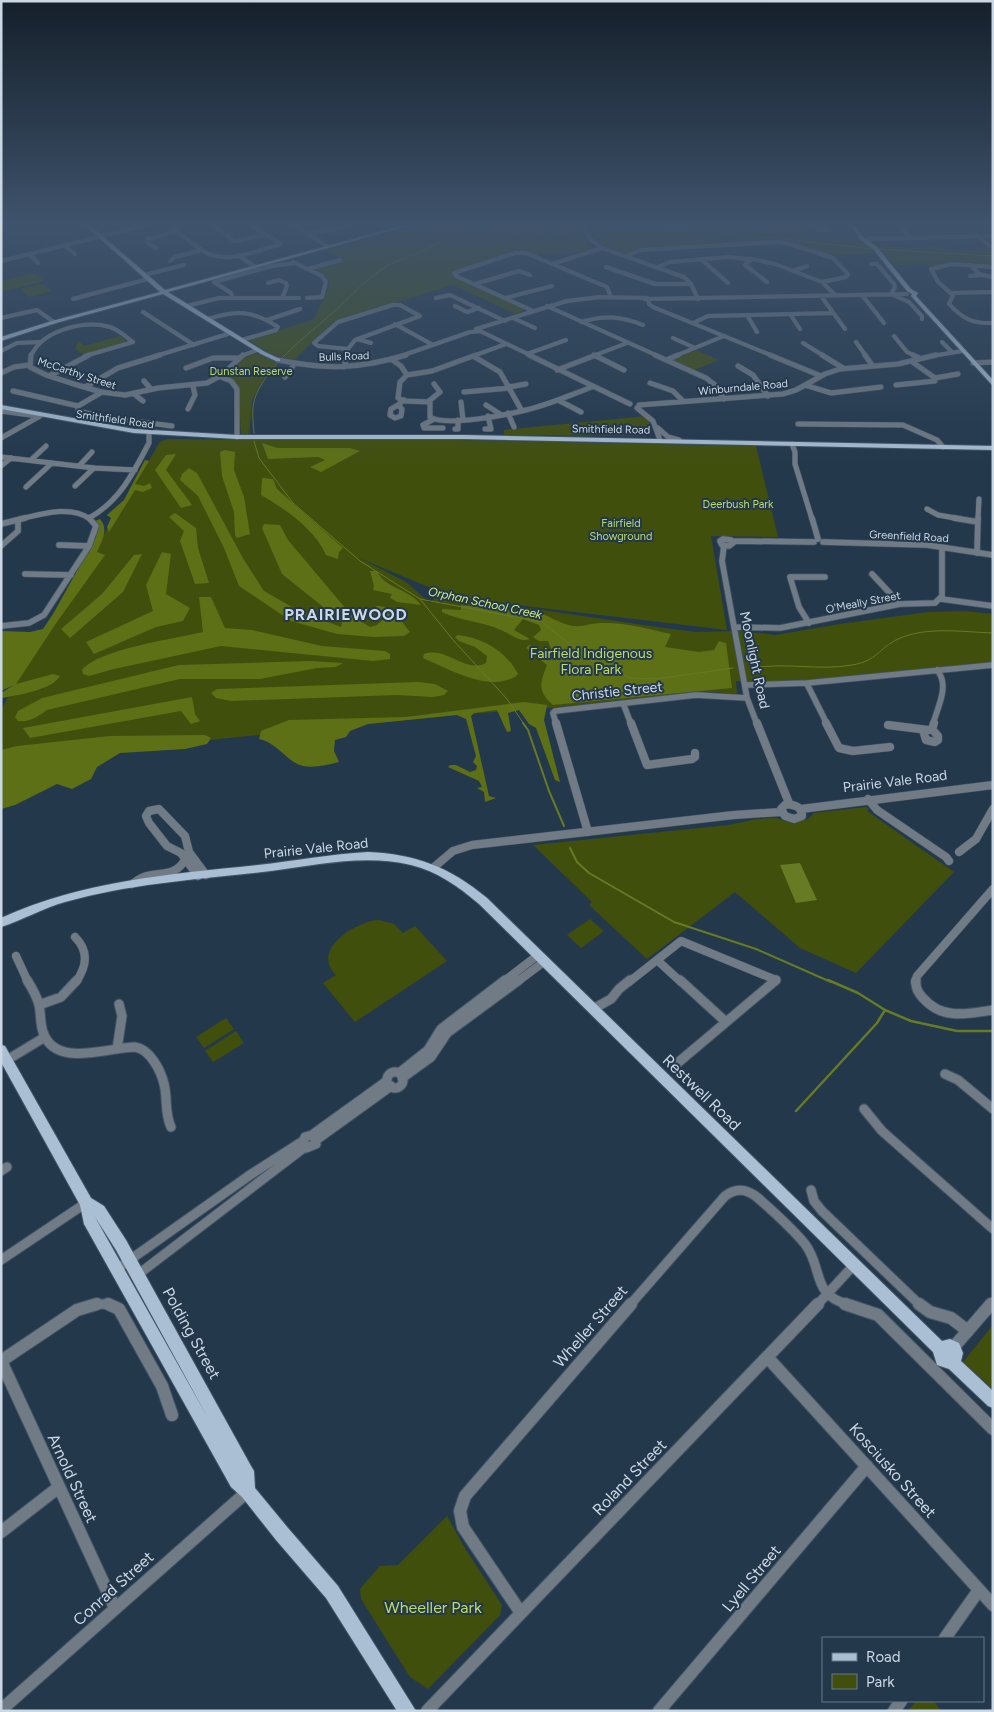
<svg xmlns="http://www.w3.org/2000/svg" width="994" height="1712" font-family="Figtree,sans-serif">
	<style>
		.green { fill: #414f0d; fill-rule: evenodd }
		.forest { fill: #5d7016 }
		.water { fill: #677a24 }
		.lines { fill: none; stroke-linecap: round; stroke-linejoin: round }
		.stream-far2 { stroke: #677a24; stroke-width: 1 }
		.stream-far1 { stroke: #677a24; stroke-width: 2 }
		.stream { stroke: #677a24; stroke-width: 2.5 }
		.minor-far5-casing { stroke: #425567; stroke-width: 4.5 }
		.minor-far4-casing { stroke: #425567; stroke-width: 6 }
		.minor-far3-casing { stroke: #425567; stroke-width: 7 }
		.minor-far2-casing { stroke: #425567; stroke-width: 9 }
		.minor-far1-casing { stroke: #425567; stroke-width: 11 }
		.minor-casing { stroke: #425567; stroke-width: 14 }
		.major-casing { stroke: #425567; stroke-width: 2 }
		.minor-far5 { stroke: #717b85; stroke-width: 4 }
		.minor-far4 { stroke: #717b85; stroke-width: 5 }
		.minor-far3 { stroke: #717b85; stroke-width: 5.5 }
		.minor-far2 { stroke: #717b85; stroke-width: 8 }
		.minor-far1 { stroke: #717b85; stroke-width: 9 }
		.minor { stroke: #717b85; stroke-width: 12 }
		.major { fill: #abbfd4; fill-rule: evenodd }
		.labels { text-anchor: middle; stroke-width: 4; stroke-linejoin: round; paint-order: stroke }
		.far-street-label { font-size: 11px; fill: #cbd7e4; stroke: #24384c }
		.far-park-label { font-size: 11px; fill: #bdd968; stroke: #24384c }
		.far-water-label { font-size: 12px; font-style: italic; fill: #d0ec7c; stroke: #24384c }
		.park-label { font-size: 14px; fill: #bdd968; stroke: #24384c }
		.street-label { font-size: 14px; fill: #cbd7e4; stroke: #24384c }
		.far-district-label { font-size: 16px; font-weight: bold; letter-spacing: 1px; fill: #cbd7e4; stroke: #24384c }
		.near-street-label { font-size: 16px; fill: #cbd7e4; stroke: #24384c }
		.near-park-label { font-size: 16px; fill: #bdd968; stroke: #24384c }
	</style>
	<rect width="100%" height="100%" fill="#24384c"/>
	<path class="green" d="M416 226H581L590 250 578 254 577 252 535 255 525 252 513 253 453 272 455 276 526 309 516 314 453 285 337 321 329 326 294 360 269 353 249 340 314 319 330 285 329 279 315 269 345 260 325 250Z
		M695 226H800L809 238C835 237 859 231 877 254L829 255 801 245 775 242 668 247 626 254 598 242 589 228Z
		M934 245C946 248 969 252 981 250 986 249 988 248 993 248V267L952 264 930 267 927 264 894 265 877 246 924 248Z
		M34 273 45 281 1 292V281Z
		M42 284 52 291 29 297 20 289Z
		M120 336 129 342 84 355 75 349 78 341 85 346Z
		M696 350 719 360 694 370 672 360Z
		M255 353 277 362 263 380 252 400 249 436 241 435 238 387 226 376 243 358Z
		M647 416 651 427 647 436 504 435V430Z
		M361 438 756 446 778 537 711 536 727 630 475 600 664 628 696 632 742 631 775 635 840 624 928 612 964 611 993 614V662C910 671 818 686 736 681L737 694 714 692 649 697 549 708 467 714 109 750 1 807V710L47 628 160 442 167 439 259 440ZM359 558 450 596 438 595 430 603 406 582Z
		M866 807 869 809 867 811 954 872 856 973 800 948 735 892 647 959 589 905 592 902 533 845 729 825 757 819 776 818 788 822 808 819 814 813Z
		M590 919 604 931 581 948 567 935Z
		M379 920 394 924 403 933 415 926 447 961 355 1022 323 983 336 975C310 950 356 921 379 920Z
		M226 1018 234 1029 204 1048 196 1037Z
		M236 1031 244 1043 213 1062 205 1051Z
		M993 1325V1389L963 1362Z
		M447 1516 466 1550 502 1605 500 1615 428 1689 410 1677 361 1599 360 1589 380 1566 398 1565Z
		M916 1701H934L941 1711H908Z"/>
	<path class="forest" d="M262 443 278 448H350L360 451 321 472 310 467 325 460 318 457 268 459Z
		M225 450 235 452 234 470 244 497 250 534 237 538 235 535 234 512 222 476 220 452Z
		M176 454 166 470 192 505 181 508 155 470 166 455Z
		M145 460 149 461 135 484 144 486 150 483 152 488 143 492 135 490 109 532 107 527 111 518 107 515 124 500Z
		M189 468 197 473 244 560 264 591 299 611 341 627 342 622 282 574 262 528 264 524 280 525 288 540 352 616 370 627 377 625 385 618 376 611V606C393 605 400 620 410 632L404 636 374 637 337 634 291 621 239 586 224 548 198 496 180 480 182 474Z
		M262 478 273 479 277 489 343 548 339 552 338 559 326 555C315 529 285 509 261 495Z
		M175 513 196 528 198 548 209 583 195 584 180 541 184 531 169 517Z
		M100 519C109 529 102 541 97 552L105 555 57 622 16 684 53 674 60 676C52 690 18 695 2 698L1 693 14 685 1 691V631L30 632 43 629 53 614 96 537 97 523 95 521Z
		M162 552 171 554 166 594 190 608 183 621 156 627 94 654 86 642 153 611 146 585Z
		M142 554 123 592 70 638 61 629 102 594 134 555Z
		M370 571H377C385 589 410 589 421 605L397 602 390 598 392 594 373 590 374 586Z
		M199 597H211L225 628 252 630 322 646 385 651 390 654V659L373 661 221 646 114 669 89 676 83 674 82 670C99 649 174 639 203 632Z
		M461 605 505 609 516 614H525L522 609C536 607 557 624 574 626 582 627 592 623 601 623 624 622 649 629 671 634L665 647 699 652 714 650 719 641 726 643 732 688 553 705C537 691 540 683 547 665L526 648 529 645 539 648 551 659 554 656 548 641H539L533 637 541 630 539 625 523 619 514 630 530 639C520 643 511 634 501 630 482 621 459 621 442 612V609L461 610Z
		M458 635C483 638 506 651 518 674L516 676C489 693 449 669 423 658L424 654C447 646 465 674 486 663L487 656 475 647 459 641 455 637Z
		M310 661 343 663 336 667 317 668 260 679H180L47 710C37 717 31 722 18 721L15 717 18 711 42 698 179 665Z
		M418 682 435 684 448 691 444 695 433 697 397 695 231 701 216 698 211 693 217 689Z
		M192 697 195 714 200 721 191 724 181 711 30 738 23 728Z
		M524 702 547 705 544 720 560 782 555 780 536 728 529 724 519 710 508 713 511 731 507 732 497 710 474 713 471 716 487 787 489 796 496 798 485 802 484 792 477 788 482 787 479 781 448 767 450 765H456L470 772 476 770 477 766 473 762 476 756 466 719 457 715 368 724 350 731 346 737 335 740 334 751 339 762C327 765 315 768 303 766 288 763 278 743 259 739L261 731 289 720 406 717Z
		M205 735 211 738 207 744 185 749 120 753 97 767 91 779 72 789 57 784 15 805 1 809V750L17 746 110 736Z"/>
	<path class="water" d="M800 863 817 900 796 903 780 865Z"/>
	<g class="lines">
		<path class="stream-far2" d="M458 226C522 240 585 230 650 230 725 230 799 241 873 249
			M878 249 993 256
			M254 433C253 421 251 407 256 395 272 359 311 333 339 307 353 294 366 280 382 269 404 255 430 253 449 234L446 226
			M254 441 259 458 293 503 360 561 420 599 542 622 588 659 631 678 656 679 733 668
			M420 599 454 641 507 699 524 724
			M752 668C785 662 819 671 852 665 877 661 879 648 898 639 926 626 963 632 993 633"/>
		<path class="stream-far1" d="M523 723 528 730 549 791 564 826
			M570 848 577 862 589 873 674 922 756 949 831 982"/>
		<path class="stream" d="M828 980 858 993 885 1010 911 1021 957 1031H993
			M796 1111 877 1023 885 1010"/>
		<g class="minor-far5-casing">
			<path id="minor-far5" d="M170 226C182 234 192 245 205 252 227 265 259 250 281 244L252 226
				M213 226 235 241 265 235
				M296 226 327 246
				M584 226 589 238 602 248 684 277 691 284 698 299
				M663 226H690
				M816 226 818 228
				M899 226 910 237
				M818 228 829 230H819Z
				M309 234 349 226
				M976 235 990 246
				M868 239 993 236
				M65 246 75 254
				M156 248 148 243 147 239 178 231
				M29 254 38 263
				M238 255 255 267
				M626 256 641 250 777 242 790 244 833 258 848 274 846 277 822 282
				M751 259 745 265 767 282
				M702 260 728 283
				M1 261 143 226
				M170 261 175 257 202 250
				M293 262 322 276 326 282 322 297 307 298
				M552 264 602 248
				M871 264H877L894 284 895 287 891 294
				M970 265 980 275 970 276
				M606 267 655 284H691
				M658 267 670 262 729 257 757 260 775 264 822 282 835 295
				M993 267 952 264 931 269 938 282 953 295 949 304C963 319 973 324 993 323
				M308 269 340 260
				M793 271 807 266
				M979 274 992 277
				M144 275 184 265
				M268 283 279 280 286 283 287 286 282 298
				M475 284 519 271 530 275
				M950 293 993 292
				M862 295 884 323
				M893 295 909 302 922 316V319
				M821 296 845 329
				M232 297 231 293 214 282 272 266 296 263
				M436 298 450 295 505 321
				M505 298 552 286
				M73 299 148 279
				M644 299 907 294
				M648 300 649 304 653 307 773 356
				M393 305H400L420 316 355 340 348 349 318 346 314 343 338 322Z
				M187 306 219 298H299
				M455 306 467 312 479 308
				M547 306 658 356
				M533 311 456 276 454 273 515 253H526L607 287 611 297
				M143 312 194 345
				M790 314 800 329
				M747 315 757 332
				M1 318 37 310 54 322
				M513 318 535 328
				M208 319C237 310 252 310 278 327L276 330 242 340
				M267 320 300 309
				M581 322C603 315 621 316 643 325
				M693 323 708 316 833 313
				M395 324 433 345
				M476 329 567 301 600 297 647 298
				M894 336 907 352 915 356
				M673 338 695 348
				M357 339 371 343
				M856 342 866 356
				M942 342 951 351
				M803 343 824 356
				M1 351 17 343 39 342
				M527 354 566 340
				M594 355 596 356
				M31 356C42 330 84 320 110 327 118 329 126 337 133 342L85 356
				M156 356 231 333
				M241 356 257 350
				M346 356 348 349
				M401 356 470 332 480 331 532 356
				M473 356 506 344
				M593 356 627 343
				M675 356 724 336
				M932 356 962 351"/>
		</g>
		<g class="minor-far4-casing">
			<path id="minor-far4" d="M31 355 30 367 46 375 74 384 101 392 125 395 158 388 207 383 222 375 243 355
				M529 355 630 404
				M594 355 624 370
				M655 355 706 378 715 385 724 399
				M770 355 821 376
				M822 355 843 368
				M865 355 872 365
				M913 355 919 358
				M473 356 500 372 522 411
				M391 359 401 366 407 375 400 382 398 398 405 401 430 402V417C446 427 506 415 526 410 548 405 570 395 592 387
				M278 360C327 370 358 369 406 355
				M666 360 678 355
				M973 363 993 362
				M738 366 753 375 768 396
				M344 367 347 355
				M186 368 213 358H238
				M557 370 596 355
				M1 373 14 367 29 365
				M407 375 432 371 476 355
				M49 376 89 355
				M221 377 231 381 237 389V437
				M285 377 293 366
				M935 378 958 374
				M144 381 151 389
				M650 383 673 391 683 401
				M805 385 831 393 881 387
				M896 385 935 381V378L911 361
				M85 387 118 368 160 355
				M509 387 526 384
				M13 391 78 406
				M102 392 78 406V411L103 417 172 426
				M464 392 510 388
				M134 394 143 401
				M558 400 581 412
				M429 401 440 392 434 384
				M461 402 463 420
				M398 405 402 409 401 416 395 418 390 415 391 409Z
				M398 405 404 400
				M486 405 500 414
				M639 405 783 394 796 390 825 374 840 369 898 364 936 355
				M637 408 653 421 660 440
				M188 409 195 395 193 386
				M1 411 38 416
				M508 413 514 427
				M434 419 423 425 424 428H443
				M798 424 903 425 937 440 943 447
				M658 428 668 437 679 440
				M455 429H458V420
				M485 429H491L488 416
				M1 438 40 416
				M792 444 795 452V464L812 519
				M1 457 94 468 135 470
				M31 460 46 446
				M1 466 11 458
				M79 466 92 452
				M75 486 94 468
				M26 487 52 463
				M927 509 938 515 961 519
				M89 518C120 501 133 473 149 443V435
				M20 519C42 514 71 505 90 519
				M978 519 979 499"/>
		</g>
		<g class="minor-far3-casing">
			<path id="minor-far3" d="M812 518 818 539
				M954 518 978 522
				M1 524 25 518
				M723 539 731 540 733 543 729 546 722 545 720 541Z
				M732 541 814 542
				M823 542 927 545 993 555
				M59 545 89 546
				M724 545 722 561 747 698 757 724
				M1 546 18 531V520
				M977 553 978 518
				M25 574 71 575
				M872 574 900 604
				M941 599 993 606
				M809 623 799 607 790 577H825
				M1 626 29 623 44 615 89 546 96 526 89 518
				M734 627 780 628 900 604 935 603 942 596V547
				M807 684 827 724
				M745 685 807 683 993 665
				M623 703 631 724
				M556 724 553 713 555 711 696 695 747 698
				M933 724C938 706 950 685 937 670"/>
		</g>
		<g class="minor-far2-casing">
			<path id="minor-far2" d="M556 723 588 832
				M631 723 647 765 692 759 695 757V753
				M757 723 789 803
				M826 723 839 748 853 751 890 747
				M888 725 928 730 932 729 934 723
				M923 730 926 740 935 742 938 740V736L932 729
				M868 799 877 810 946 857 949 861
				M786 804C794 805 802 806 802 816L794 819 785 816 781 809Z
				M801 809 993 785
				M959 852 976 839 993 809
				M433 868 453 851 472 845 734 815 781 812
				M198 876 181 853 167 846 149 823 146 816 149 811 159 809 185 836 189 852 206 875
				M132 884C137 881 141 877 147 876 163 872 177 876 186 858
				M75 937C89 951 87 966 76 982
				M16 956 28 982
				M657 960 681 982
				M503 982 538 955
				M517 982 545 961
				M629 982 681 941 776 980 774 982
				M915 982 917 976 993 889"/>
		</g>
		<g class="minor-far1-casing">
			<path id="minor-far1" d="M27 980C32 988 37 996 39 1005 41 1014 40 1023 43 1032 55 1069 109 1047 135 1047 150 1049 161 1071 164 1084 168 1099 164 1112 171 1127
				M680 980 726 1022
				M916 980C915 988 918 993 923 998 942 1020 967 1014 993 1010
				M39 1005 61 997 77 980
				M593 1009 611 999 619 989 630 980
				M117 1049 122 1016 119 1004
				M7 1060 45 1037
				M674 1066 776 980
				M387 1080a8 8 0 1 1 16 0a8 8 0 1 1-16 0Z
				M399 1073 428 1050 441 1029 505 980
				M945 1074 958 1080 993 1109
				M402 1078 431 1057 447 1033 519 980
				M864 1109 882 1131 993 1229
				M312 1135 315 1138 316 1144 306 1148 303 1143 305 1137Z
				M312 1135 387 1081
				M316 1140 391 1086
				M1 1171 7 1167
				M811 1190 814 1201 822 1211 920 1305
				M1 1260 86 1203
				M117 1269 250 1175 303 1141
				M136 1276 305 1147
				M91 1305 104 1304 112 1305
				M630 1305 725 1196C737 1187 747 1189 758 1198 774 1212 791 1227 805 1244 824 1269 810 1294 849 1305
				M817 1305 854 1265
				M990 1305 993 1302"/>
		</g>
		<g class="minor-casing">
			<path id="minor" d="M97 1304 77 1310 1 1361 115 1608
				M108 1304 119 1309 162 1386 172 1415
				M845 1304 878 1315 993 1429
				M919 1304 930 1312 951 1318 968 1331
				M952 1349 991 1304
				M768 1358 993 1605
				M1 1532 59 1487
				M521 1613 463 1527 460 1511 465 1496 631 1304
				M945 1638 979 1590
				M1 1710 248 1491
				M427 1711 818 1304
				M659 1711 867 1466
				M894 1711 901 1701"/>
		</g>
		<g class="major-casing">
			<path id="major" d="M86 226H91L165 290 401 226H408L168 292 265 352 280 359V361H276L261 354 163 294 56 323 1 341V337L52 321 160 292Z
				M851 226H855L864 238 877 247 911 289 918 293 916 296 993 380V386L911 296 912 294 907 291 873 249 858 238 859 236Z
				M1 405 134 429 237 435H465L993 446V450L465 439H237L134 433 1 409Z
				M368 852C415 854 450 867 487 898L942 1341 950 1339 959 1343 963 1353 961 1361 993 1391V1408L988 1406 949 1369 937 1365 933 1352 479 904C459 887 437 871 411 865 364 854 318 865 271 871 202 879 132 883 65 902 43 908 23 920 1 927V918C82 881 170 874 258 865 294 861 331 854 368 852Z
				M1 1045 5 1046 91 1198 104 1206 126 1240 251 1466 254 1471 255 1488 288 1528 338 1586 416 1711H397L326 1598 276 1540 242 1497 231 1487 84 1224 80 1205 1 1062ZM95 1217 116 1250 208 1418Z"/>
		</g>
		<use href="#minor-far5" class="minor-far5"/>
		<use href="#minor-far4" class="minor-far4"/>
		<use href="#minor-far3" class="minor-far3"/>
		<use href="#minor-far2" class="minor-far2"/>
		<use href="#minor-far1" class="minor-far1"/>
		<use href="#minor" class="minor"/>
		<use href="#major" class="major"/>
	</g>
	<linearGradient id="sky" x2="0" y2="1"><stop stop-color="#141f2a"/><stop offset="0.48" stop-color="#3f536c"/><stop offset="1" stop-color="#3f536c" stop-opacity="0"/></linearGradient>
	<rect width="994" height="466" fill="url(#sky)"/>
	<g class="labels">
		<g class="far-street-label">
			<text transform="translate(344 356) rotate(-2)" y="4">Bulls Road</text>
			<text transform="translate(77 373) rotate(18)" y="4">McCarthy Street</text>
			<text transform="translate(743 387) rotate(-5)" y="4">Winburndale Road</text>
			<text transform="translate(115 419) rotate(8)" y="4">Smithfield Road</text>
			<text transform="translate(611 429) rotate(1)" y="4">Smithfield Road</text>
			<text transform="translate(909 536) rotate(3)" y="4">Greenfield Road</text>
			<text transform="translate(863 602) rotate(-11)" y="4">O'Meally Street</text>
		</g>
		<g class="far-park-label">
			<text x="251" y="375">Dunstan Reserve</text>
			<text x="738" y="508">Deerbush Park</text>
			<text x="621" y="527">Fairfield<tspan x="621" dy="13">Showground</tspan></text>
		</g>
		<g class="far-water-label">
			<text transform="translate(485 603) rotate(12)" y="4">Orphan School Creek</text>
		</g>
		<g class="park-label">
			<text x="591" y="658">Fairfield Indigenous<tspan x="591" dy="16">Flora Park</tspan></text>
		</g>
		<g class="street-label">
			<text transform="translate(755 660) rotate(78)" y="5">Moonlight Road</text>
			<text transform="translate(617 691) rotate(-6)" y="5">Christie Street</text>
			<text transform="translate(895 781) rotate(-7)" y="5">Prairie Vale Road</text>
			<text transform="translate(316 848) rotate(-6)" y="5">Prairie Vale Road</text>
		</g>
		<g class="far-district-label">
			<text x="346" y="620">PRAIRIEWOOD</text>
		</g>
		<g class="near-street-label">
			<text transform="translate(702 1092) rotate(44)" y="6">Restwell Road</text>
			<text transform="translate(590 1326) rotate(-49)" y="6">Wheller Street</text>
			<text transform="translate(192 1333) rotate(61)" y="6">Polding Street</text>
			<text transform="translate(893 1470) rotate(48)" y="6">Kosciusko Street</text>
			<text transform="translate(629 1477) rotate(-46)" y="6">Roland Street</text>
			<text transform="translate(73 1478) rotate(65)" y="6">Arnold Street</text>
			<text transform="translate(751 1578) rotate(-50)" y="6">Lyell Street</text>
			<text transform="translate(113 1588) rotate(-42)" y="6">Conrad Street</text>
		</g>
		<g class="near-park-label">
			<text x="433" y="1613">Wheeller Park</text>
		</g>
	</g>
	<rect width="994" height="1712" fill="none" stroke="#cbd7e4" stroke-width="5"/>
	<rect x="822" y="1637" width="162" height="65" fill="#24384c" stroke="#677889"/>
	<rect x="832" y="1653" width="25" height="8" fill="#abbfd4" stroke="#677889"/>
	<text x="866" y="1662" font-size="15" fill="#cbd7e4">Road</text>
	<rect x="832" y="1674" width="25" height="15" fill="#414f0d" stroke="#677889"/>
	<text x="866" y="1687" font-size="15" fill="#cbd7e4">Park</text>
</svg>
